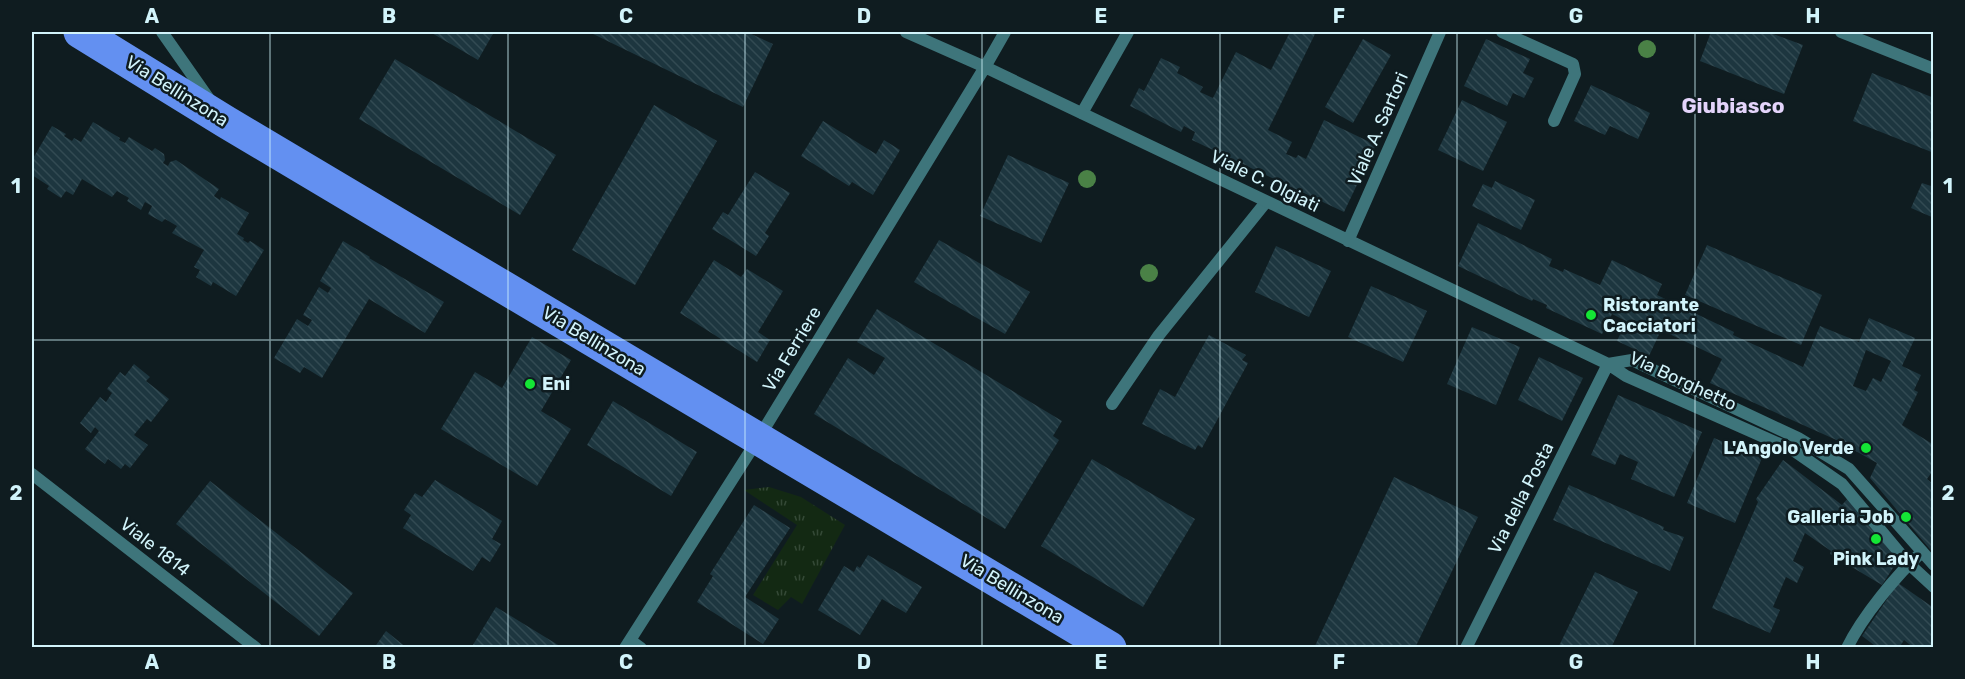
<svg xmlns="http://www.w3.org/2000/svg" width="1965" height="679" font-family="Rubik,sans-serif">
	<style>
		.grass { fill: url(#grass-tufts) }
		.building { fill: url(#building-back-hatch); fill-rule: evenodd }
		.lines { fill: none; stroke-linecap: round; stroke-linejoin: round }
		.lane { stroke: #3e757b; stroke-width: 12 }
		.street { stroke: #3e757b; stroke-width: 12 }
		.primary { stroke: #6390f1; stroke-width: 33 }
		.tree { fill: #4a8146 }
		.grid { fill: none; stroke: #d2f4fb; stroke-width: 1.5; stroke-opacity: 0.55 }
		.poi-dot { fill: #14e535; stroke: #0f1c20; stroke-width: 2 }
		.labels { text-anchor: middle; stroke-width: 5; stroke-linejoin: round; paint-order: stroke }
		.street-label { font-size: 18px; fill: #d2f4fb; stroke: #0f1c20 }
		.poi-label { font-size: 18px; font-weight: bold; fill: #d2f4fb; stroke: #0f1c20; text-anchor: start }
		.quarter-label { font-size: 21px; font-weight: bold; fill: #e4d4fb; stroke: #0f1c20 }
		.neatline { fill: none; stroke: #d2f4fb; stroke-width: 2 }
		.grid-label { font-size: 20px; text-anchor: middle; font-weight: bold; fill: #d2f4fb }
	</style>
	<defs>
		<pattern id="grass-tufts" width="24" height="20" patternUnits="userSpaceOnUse" patternTransform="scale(1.5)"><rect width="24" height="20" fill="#132913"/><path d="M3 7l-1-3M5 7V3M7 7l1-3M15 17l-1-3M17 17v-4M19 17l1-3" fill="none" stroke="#344936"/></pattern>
		<pattern id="building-back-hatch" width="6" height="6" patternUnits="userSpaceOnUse" patternTransform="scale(1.5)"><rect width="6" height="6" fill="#1d363f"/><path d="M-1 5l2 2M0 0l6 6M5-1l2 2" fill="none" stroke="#324a52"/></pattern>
	</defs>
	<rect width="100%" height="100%" fill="#0f1c20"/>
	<path class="grass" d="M769 487 801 497 845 525 802 604 791 597 778 610 753 595 797 525 744 490Z"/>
	<path class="building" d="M430 32H494L478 60Z
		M589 32H747L773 44 743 107Z
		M1290 32H1316L1268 130 1292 142 1286 154 1296 158 1298 155 1306 159 1324 120 1376 145 1344 212 1192 140 1195 132 1184 126 1181 132 1130 106 1139 88 1144 91 1161 58 1180 67 1177 73 1203 87 1200 92 1213 98 1236 52 1271 70Z
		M1711 32H1768L1803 45 1784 94 1700 61Z
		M1363 39 1391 55 1353 123 1325 107Z
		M1486 39 1530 59 1523 73 1534 78 1524 98 1513 93 1507 106 1464 86Z
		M395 59 556 155 520 215 359 119Z
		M1872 73 1934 98V153L1853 121Z
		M1591 85 1650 113 1638 139 1610 126 1605 135 1574 121Z
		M1462 100 1507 122 1483 171 1438 150Z
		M654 105 717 141 635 285 572 250Z
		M823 121 876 154 884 140 900 150 873 195 852 182 849 186 801 156Z
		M93 122 120 138 119 140 125 143 129 137 152 151 155 148 164 154 165 160 163 163 168 166 170 162 176 160 219 189 214 196 220 200 221 197 249 213 237 234 244 238 243 240 248 243 250 241 264 250 236 296 213 282 211 286 196 277 200 270 194 267 204 250 172 233 177 226 165 219 162 222 148 214 152 206 145 202 141 210 127 201 129 198 117 191 112 197 82 179 73 195 66 191 61 198 47 189 49 186 32 175V160L52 126 66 134 64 136 72 141 74 138 81 142Z
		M1008 155 1069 183 1041 243 980 216Z
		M755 172 790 193 765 233 769 236 756 256 712 229 723 212 728 215Z
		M1495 181 1535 200 1521 230 1472 206 1483 184 1492 188Z
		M1922 183 1934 187V218L1911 208Z
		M1478 223 1552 259 1549 266 1563 272 1564 269 1600 285 1612 260 1662 284 1657 295 1734 332 1733 335 1803 367 1820 326 1859 342 1869 318 1915 338 1902 366 1921 375 1914 390 1918 392 1902 425 1934 445V469L1927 479 1934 485V554L1870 478 1877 463 1852 449V447L1710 383 1722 359 1661 330 1649 356 1617 341 1626 321 1612 314 1602 334 1546 308 1547 305 1533 299 1532 301 1458 266ZM1866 350 1891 361 1881 382 1873 378 1866 391 1853 386Z
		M939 240 1030 292 1005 334 914 282Z
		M343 241 370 257 369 258 444 302 425 333 369 299 322 378 304 367 300 373 274 358 297 319 308 326 312 320 303 315 319 287 328 293 331 288 320 281Z
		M1707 245 1822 295 1801 345 1685 295Z
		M1276 246 1331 271 1309 317 1255 292Z
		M714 260 741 277 747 269 783 291 758 332 770 340 757 362 680 313Z
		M1371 286 1427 311 1403 362 1348 337Z
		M877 309 1062 421 1053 436 1059 440 1005 529 814 414 848 358 874 375 885 358 857 342Z
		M1472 327 1520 347 1496 405 1447 384Z
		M1209 335 1246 355 1242 360 1248 363 1202 448 1198 445 1195 450 1142 424 1160 389 1175 397Z
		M532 337 571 360 541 411 571 429 537 486 441 429 475 372 502 388Z
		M1539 357 1583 378 1562 421 1518 400Z
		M134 364 150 377 146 381 169 399 151 422 147 419 134 435 148 445 130 468 125 464 121 469 108 459 105 464 85 449 99 431 95 427 91 433 80 423 100 397 106 402 112 393 107 389 120 372 125 376Z
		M1618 395 1702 432 1674 497 1631 479 1638 462 1620 454 1615 465 1591 455Z
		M613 401 697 452 671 496 587 445Z
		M1714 438 1762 458 1735 523 1687 503Z
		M1092 459 1195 519 1143 607 1041 546Z
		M1783 460 1842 505 1849 497 1900 557 1882 585 1830 554 1831 551 1805 533 1793 561 1804 567 1797 583 1786 577 1773 607 1780 610 1770 633 1712 608 1758 502 1756 499Z
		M1394 477 1478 517 1415 648 1410 645 1408 648H1314Z
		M435 480 502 521 492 539 501 544 490 562 482 557 473 571 403 528 411 515 404 510 415 493 422 497Z
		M210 481 353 593 319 636 176 524Z
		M1569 485 1664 527 1663 530 1684 537 1670 571 1553 520Z
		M754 505 790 528 745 597 779 619 763 644 697 602 713 576 710 574Z
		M868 555 922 587 906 613 882 599 860 635 818 610 844 566 854 572 857 566 860 568Z
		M1595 572 1638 592 1611 648H1558Z
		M1898 583 1934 608V648H1914L1904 640 1899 648H1878L1862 636Z
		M496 607 563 648H471Z
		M386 631 407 648H374Z"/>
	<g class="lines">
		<path class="lane" d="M1502 32 1573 64 1575 74 1554 121
			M1841 32 1934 69
			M985 67 1005 32
			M1082 113 1128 32
			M1112 404 1159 335 1266 202
			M1847 648C1862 617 1897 574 1922 552"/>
		<path class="street" d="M162 32 209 99
			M906 32 985 67 1608 364 1626 376 1793 450 1842 484 1909 564 1934 587
			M1348 241 1440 32
			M1608 364 1632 360 1798 438 1849 469 1934 565
			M32 474 256 648
			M630 640 641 648
			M625 648 758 439 985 67
			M1466 648 1608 364"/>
		<path class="primary" d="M80 32 226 122 1110 648"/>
	</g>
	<g class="tree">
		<circle cx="1647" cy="49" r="9"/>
		<circle cx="1087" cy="179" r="9"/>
		<circle cx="1149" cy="273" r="9"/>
	</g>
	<path class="grid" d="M270 32V648M508 32V648M745 32V648M982 32V648M1220 32V648M1457 32V648M1695 32V648M32 340H1934"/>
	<g class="poi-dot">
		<circle cx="1591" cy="315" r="6"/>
		<circle cx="530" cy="384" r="6"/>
		<circle cx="1866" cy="448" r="6"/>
		<circle cx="1906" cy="517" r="6"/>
		<circle cx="1876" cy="539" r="6"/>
	</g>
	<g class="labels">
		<g class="street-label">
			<text transform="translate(177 91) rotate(32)" y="6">Via Bellinzona</text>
			<text transform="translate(1378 129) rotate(-66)" y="6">Viale A. Sartori</text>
			<text transform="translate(1265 181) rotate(26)" y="6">Viale C. Olgiati</text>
			<text transform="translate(594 341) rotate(31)" y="6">Via Bellinzona</text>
			<text transform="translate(792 349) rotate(-59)" y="6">Via Ferriere</text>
			<text transform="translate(1683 381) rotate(25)" y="6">Via Borghetto</text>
			<text transform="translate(1521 498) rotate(-63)" y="6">Via della Posta</text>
			<text transform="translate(155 547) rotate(38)" y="6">Viale 1814</text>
			<text transform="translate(1012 589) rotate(31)" y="6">Via Bellinzona</text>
		</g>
		<g class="poi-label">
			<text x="1603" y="311">Ristorante<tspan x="1603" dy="21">Cacciatori</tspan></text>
			<text x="542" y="390">Eni</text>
			<text x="1854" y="454" text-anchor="end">L'Angolo Verde</text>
			<text x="1894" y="523" text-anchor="end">Galleria Job</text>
			<text x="1876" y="565" text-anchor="middle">Pink Lady</text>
		</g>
		<g class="quarter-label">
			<text x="1733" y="113">Giubiasco</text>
		</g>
	</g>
	<rect width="1965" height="679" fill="none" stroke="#0f1c20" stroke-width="66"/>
	<rect x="33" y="33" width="1899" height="613" class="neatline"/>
	<g class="grid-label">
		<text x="152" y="23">A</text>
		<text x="389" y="23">B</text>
		<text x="626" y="23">C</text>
		<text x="864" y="23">D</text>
		<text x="1101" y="23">E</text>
		<text x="1339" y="23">F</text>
		<text x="1576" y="23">G</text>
		<text x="1813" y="23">H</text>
		<text x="16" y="193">1</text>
		<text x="1948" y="193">1</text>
		<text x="16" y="500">2</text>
		<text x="1948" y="500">2</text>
		<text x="152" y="669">A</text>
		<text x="389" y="669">B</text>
		<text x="626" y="669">C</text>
		<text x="864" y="669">D</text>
		<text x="1101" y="669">E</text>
		<text x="1339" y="669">F</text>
		<text x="1576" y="669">G</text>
		<text x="1813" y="669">H</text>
	</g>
</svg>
